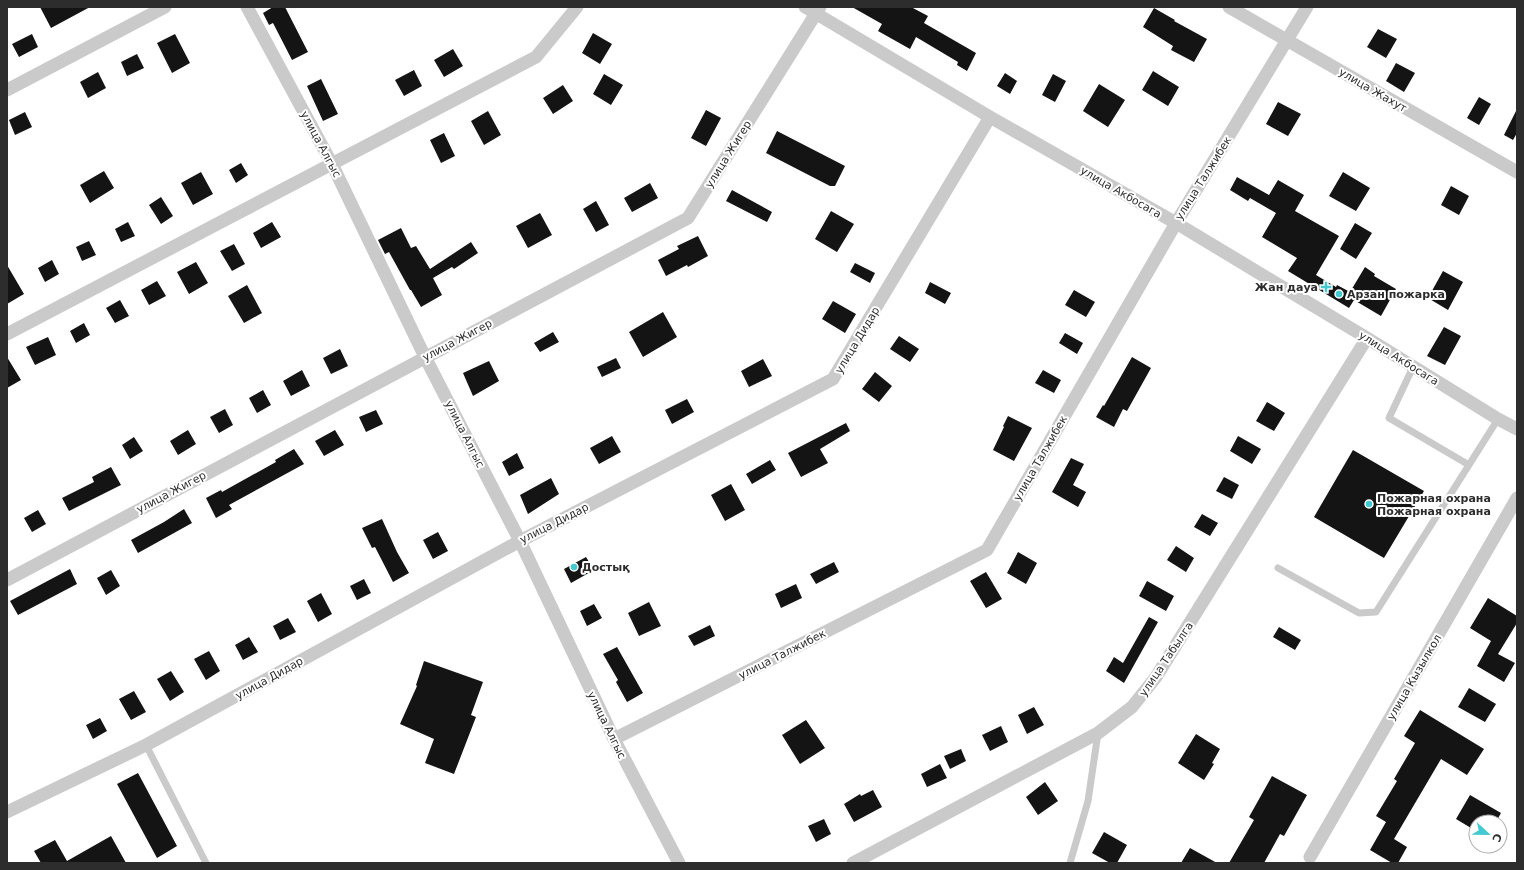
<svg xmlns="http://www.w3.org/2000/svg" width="1524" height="870" font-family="'DejaVu Sans',sans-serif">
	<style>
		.building { fill: #141414 }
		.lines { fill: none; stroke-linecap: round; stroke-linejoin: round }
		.service { stroke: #cacaca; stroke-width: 7 }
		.minor { stroke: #cacaca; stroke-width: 13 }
		.poi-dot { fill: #42c9d1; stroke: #fff; stroke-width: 1.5 }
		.labels { text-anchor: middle; stroke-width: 4; stroke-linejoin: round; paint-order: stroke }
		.street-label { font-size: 11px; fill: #2d2d2d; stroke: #fff }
		.poi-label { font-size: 11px; font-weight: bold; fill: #2d2d2d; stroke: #fff; text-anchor: start }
	</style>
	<rect width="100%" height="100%" fill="#fff"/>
	<path class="building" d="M40 7H90L51 28Z
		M273 7H285L308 52 292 60 273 23 269 25 263 13Z
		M852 7H911L928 16 924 23 976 53 967 71 957 65 958 62 916 37 910 49 878 31 882 24Z
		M1154 8 1175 20 1174 21 1207 39 1194 62 1171 50 1173 46 1143 27Z
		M1378 29 1397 39 1386 58 1367 47Z
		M593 33 612 44 600 64 582 53Z
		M32 34 38 47 19 57 12 44Z
		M175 34 190 63 172 73 157 43Z
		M453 49 463 66 444 77 434 60Z
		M137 54 144 68 127 76 121 62Z
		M1396 63 1415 73 1404 92 1386 81Z
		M414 70 422 86 404 96 395 80Z
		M1153 71 1179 87 1168 106 1142 90Z
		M98 72 106 88 88 98 80 82Z
		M1005 73 1017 81 1010 94 997 86Z
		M604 74 623 85 611 105 593 94Z
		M1053 74 1066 81 1055 102 1042 95Z
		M321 79 338 114 323 121 307 86Z
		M1099 84 1125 100 1108 127 1083 111Z
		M563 85 573 101 553 114 543 98Z
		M1479 97 1491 104 1479 125 1467 118Z
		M1278 102 1301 114 1288 136 1266 124Z
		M1517 109V133L1513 140 1504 135Z
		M706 110 721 118 706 146 691 138Z
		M488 111 501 135 484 145 471 121Z
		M25 112 32 127 15 135 9 120Z
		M777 131 845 166 835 186H830L766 153Z
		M444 133 455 156 441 163 430 140Z
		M241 163 248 175 236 183 229 170Z
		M104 171 114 188 90 203 80 185Z
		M201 172 213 194 193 205 181 183Z
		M1343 172 1370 188 1356 211 1329 196Z
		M1237 177 1269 195 1278 180 1304 195 1295 211 1339 236 1316 275 1336 287 1337 285 1350 292 1365 267 1375 274 1374 276 1396 289 1381 316 1354 300 1349 308 1288 271 1297 258 1262 237 1276 213 1250 198 1248 201 1230 190Z
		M650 183 658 198 632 212 624 198Z
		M1451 186 1469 196 1459 215 1441 205Z
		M732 190 772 212 767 222 726 201Z
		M161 197 173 216 161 224 149 205Z
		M596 201 609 225 596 232 583 209Z
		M831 211 854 224 837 252 815 239Z
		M540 213 552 235 528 248 516 226Z
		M128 222 135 236 121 242 115 229Z
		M272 222 281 237 261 248 253 233Z
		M1355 223 1372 233 1356 259 1340 249Z
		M401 228 411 248 416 246 430 269 471 242 478 253 454 269 452 267 433 278 442 295 421 307 411 290H410L389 252 385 254 378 240Z
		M698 236 708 256 688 267 687 265 666 276 658 260 679 249 677 246Z
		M89 241 96 255 82 261 76 247Z
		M234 244 245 264 232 271 220 251Z
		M52 260 59 274 45 282 38 268Z
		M196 262 208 283 189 294 177 272Z
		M855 263 875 273 870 283 850 272Z
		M7 265 24 294 7 304Z
		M1443 271 1463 282 1448 310 1428 298Z
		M157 281 166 296 149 305 141 290Z
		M930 282 951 293 945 304 925 293Z
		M247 285 262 313 244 323 228 296Z
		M1074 290 1095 302 1086 317 1065 305Z
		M120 300 129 316 115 323 106 308Z
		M833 301 856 314 845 333 822 319Z
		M663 312 677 337 643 357 629 332Z
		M84 323 90 335 76 343 70 331Z
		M1444 327 1461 336 1445 365 1427 356Z
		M553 332 559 342 540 352 534 343Z
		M1065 333 1083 343 1077 354 1059 343Z
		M899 336 919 349 910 362 890 349Z
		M48 337 56 355 35 365 26 347Z
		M340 349 348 366 331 374 323 358Z
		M7 357 21 380 7 388Z
		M1132 357 1151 368 1127 411 1123 409 1114 427 1096 417 1103 405 1104 406Z
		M616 358 621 368 602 377 597 367Z
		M763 359 772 376 749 387 741 371Z
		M489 361 499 381 473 396 463 373Z
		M302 370 310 386 291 396 283 381Z
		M1043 370 1061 380 1054 393 1035 383Z
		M875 372 892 386 879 402 862 389Z
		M263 390 271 405 257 413 249 398Z
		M687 399 694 412 672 424 665 410Z
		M1267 402 1285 413 1274 431 1256 421Z
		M225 409 233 425 219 433 210 417Z
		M376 410 383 424 366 432 359 417Z
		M1008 416 1032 428 1014 461 993 450 1004 427 1003 426Z
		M846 423 850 431 820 449 828 463 801 477 788 453Z
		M188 430 196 444 178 455 170 441Z
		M335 430 344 445 324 456 315 441Z
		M612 436 621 452 599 464 590 448Z
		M1238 436 1261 449 1252 464 1230 451Z
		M134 437 143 451 130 459 122 445Z
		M294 449 304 464 229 505 232 509 216 518 206 498 221 490 222 492 276 462 275 460Z
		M1353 450 1424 491 1384 558 1314 517Z
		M517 453 524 468 509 476 502 462Z
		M1071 458 1084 464 1073 485 1086 492 1078 507 1052 492Z
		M770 460 776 470 752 484 746 474Z
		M111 467 121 485 69 511 62 498 94 482 92 477Z
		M1224 477 1239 485 1232 499 1216 491Z
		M551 478 559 494 528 514 520 495Z
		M731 484 745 510 725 521 711 495Z
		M184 509 192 523 138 553 131 540 164 522Z
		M38 510 46 524 32 532 24 518Z
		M1202 514 1218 523 1210 536 1194 527Z
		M382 519 397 552 409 573 393 582 375 547 372 548 362 528Z
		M438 532 448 551 433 559 423 540Z
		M1176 546 1194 558 1186 572 1167 560Z
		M1018 552 1037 563 1026 584 1007 573Z
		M586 557 594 570 571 583 564 569Z
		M834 562 839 572 816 584 810 574Z
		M70 569 77 584 18 615 10 601Z
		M111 570 120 586 106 595 97 578Z
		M986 572 1002 599 986 608 970 581Z
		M364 579 371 593 357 600 350 586Z
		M1147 581 1174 596 1166 611 1139 596Z
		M796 584 802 598 781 608 775 594Z
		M321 593 332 614 318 622 307 601Z
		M1488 598 1517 616V623L1498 654 1515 663 1504 682 1477 666 1491 641 1470 628Z
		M649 602 661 626 639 636 628 613Z
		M594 604 602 618 587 626 580 611Z
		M1149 617 1158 622 1124 683 1106 671 1114 657 1123 663Z
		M288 618 296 632 280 640 273 626Z
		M710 625 715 636 694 646 688 636Z
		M1279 627 1301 640 1295 650 1273 637Z
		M249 637 258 652 243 660 235 645Z
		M617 647 643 693 627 702 616 682 618 680 603 654Z
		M209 651 220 671 206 680 194 659Z
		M424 661 483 682 471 715 476 717 454 774 425 763 434 739 400 724 417 686 416 685Z
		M171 671 184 692 170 701 157 679Z
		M1469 688 1496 704 1485 722 1458 707Z
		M134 691 146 712 131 720 119 699Z
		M1034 707 1044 725 1027 734 1018 715Z
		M1420 710 1484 749 1467 775 1441 759 1394 839 1407 847 1398 863H1392L1370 850 1386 822 1376 816 1397 781 1394 779 1415 743 1404 736Z
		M100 718 107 731 93 739 86 725Z
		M806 720 825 748 800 764 782 735Z
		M1001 726 1008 742 990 751 982 735Z
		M1196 734 1220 749 1212 763 1214 764 1204 780 1178 763Z
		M961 749 966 761 950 769 944 756Z
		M940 764 947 778 927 787 921 774Z
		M138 773 177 846 157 858 117 784Z
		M1272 776 1307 795 1284 836 1280 834 1264 863H1229L1254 820 1249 817Z
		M1045 782 1058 801 1038 815 1026 797Z
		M873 790 882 807 854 822 844 804 860 794 861 796Z
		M1470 795 1501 813 1496 822H1476V831L1456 819Z
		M824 819 831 834 816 842 808 826Z
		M1104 832 1127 845 1117 863H1110L1092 853Z
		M111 836 126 863H41L34 851 55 840 67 861Z
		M1190 848 1217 863H1181Z"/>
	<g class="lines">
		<path class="service" d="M1413 367 1389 418 1469 465
			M1278 568 1359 613 1376 612 1498 419
			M146 745 206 863
			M1070 863 1088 801 1098 733"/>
		<path class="minor" d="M247 7 332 164 425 357 520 541 614 739 679 863
			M805 7 990 117 1176 223 1367 338 1498 419 1517 429
			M1229 7 1517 172
			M7 90 165 7
			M7 334 536 57 577 7
			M7 580 688 218 820 7
			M614 739 987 550 1176 223 1307 7
			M7 812 146 745 520 541 833 379 990 117
			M1310 857 1517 498
			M853 863 1098 733 1132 707 1156 677 1367 338"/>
	</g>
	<g class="poi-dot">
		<path d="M1324 281h4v4h4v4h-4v4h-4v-4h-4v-4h4z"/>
		<circle cx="1339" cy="294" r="4"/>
		<circle cx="1369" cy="504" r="4"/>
		<circle cx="574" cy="567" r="4"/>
	</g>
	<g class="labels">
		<g class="street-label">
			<text transform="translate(1373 90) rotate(30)" y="4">улица Жахут</text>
			<text transform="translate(321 144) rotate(62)" y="4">улица Алгыс</text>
			<text transform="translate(728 154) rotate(-58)" y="4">улица Жигер</text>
			<text transform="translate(1203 178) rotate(-58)" y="4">улица Талжибек</text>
			<text transform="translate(1121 192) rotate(30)" y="4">улица Акбосага</text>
			<text transform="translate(457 340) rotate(-28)" y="4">улица Жигер</text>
			<text transform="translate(857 340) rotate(-59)" y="4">улица Дидар</text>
			<text transform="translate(1399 358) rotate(32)" y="4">улица Акбосага</text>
			<text transform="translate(465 434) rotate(63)" y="4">улица Алгыс</text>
			<text transform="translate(1040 458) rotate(-60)" y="4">улица Талжибек</text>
			<text transform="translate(171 492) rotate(-28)" y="4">улица Жигер</text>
			<text transform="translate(554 523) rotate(-27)" y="4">улица Дидар</text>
			<text transform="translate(782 654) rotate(-27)" y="4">улица Талжибек</text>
			<text transform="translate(1166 659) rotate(-56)" y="4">улица Табылга</text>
			<text transform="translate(1414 677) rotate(-60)" y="4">улица Кызылкол</text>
			<text transform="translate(269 678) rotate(-29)" y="4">улица Дидар</text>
			<text transform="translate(607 725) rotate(64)" y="4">улица Алгыс</text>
		</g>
		<g class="poi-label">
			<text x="1318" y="291" text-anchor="end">Жан дауа</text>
			<text x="1347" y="298">Арзан пожарка</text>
			<text x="1377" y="502">Пожарная охрана<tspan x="1377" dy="13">Пожарная охрана</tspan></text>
			<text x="582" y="571">Достық</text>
		</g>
	</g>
	<rect width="1524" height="870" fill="none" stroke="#2d2d2d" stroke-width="16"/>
	<g transform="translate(1488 834) rotate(112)"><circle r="19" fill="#ffffff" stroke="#ababab"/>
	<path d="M0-3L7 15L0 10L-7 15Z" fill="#42c9d1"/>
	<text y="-6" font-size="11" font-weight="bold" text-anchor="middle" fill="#2d2d2d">С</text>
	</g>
</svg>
